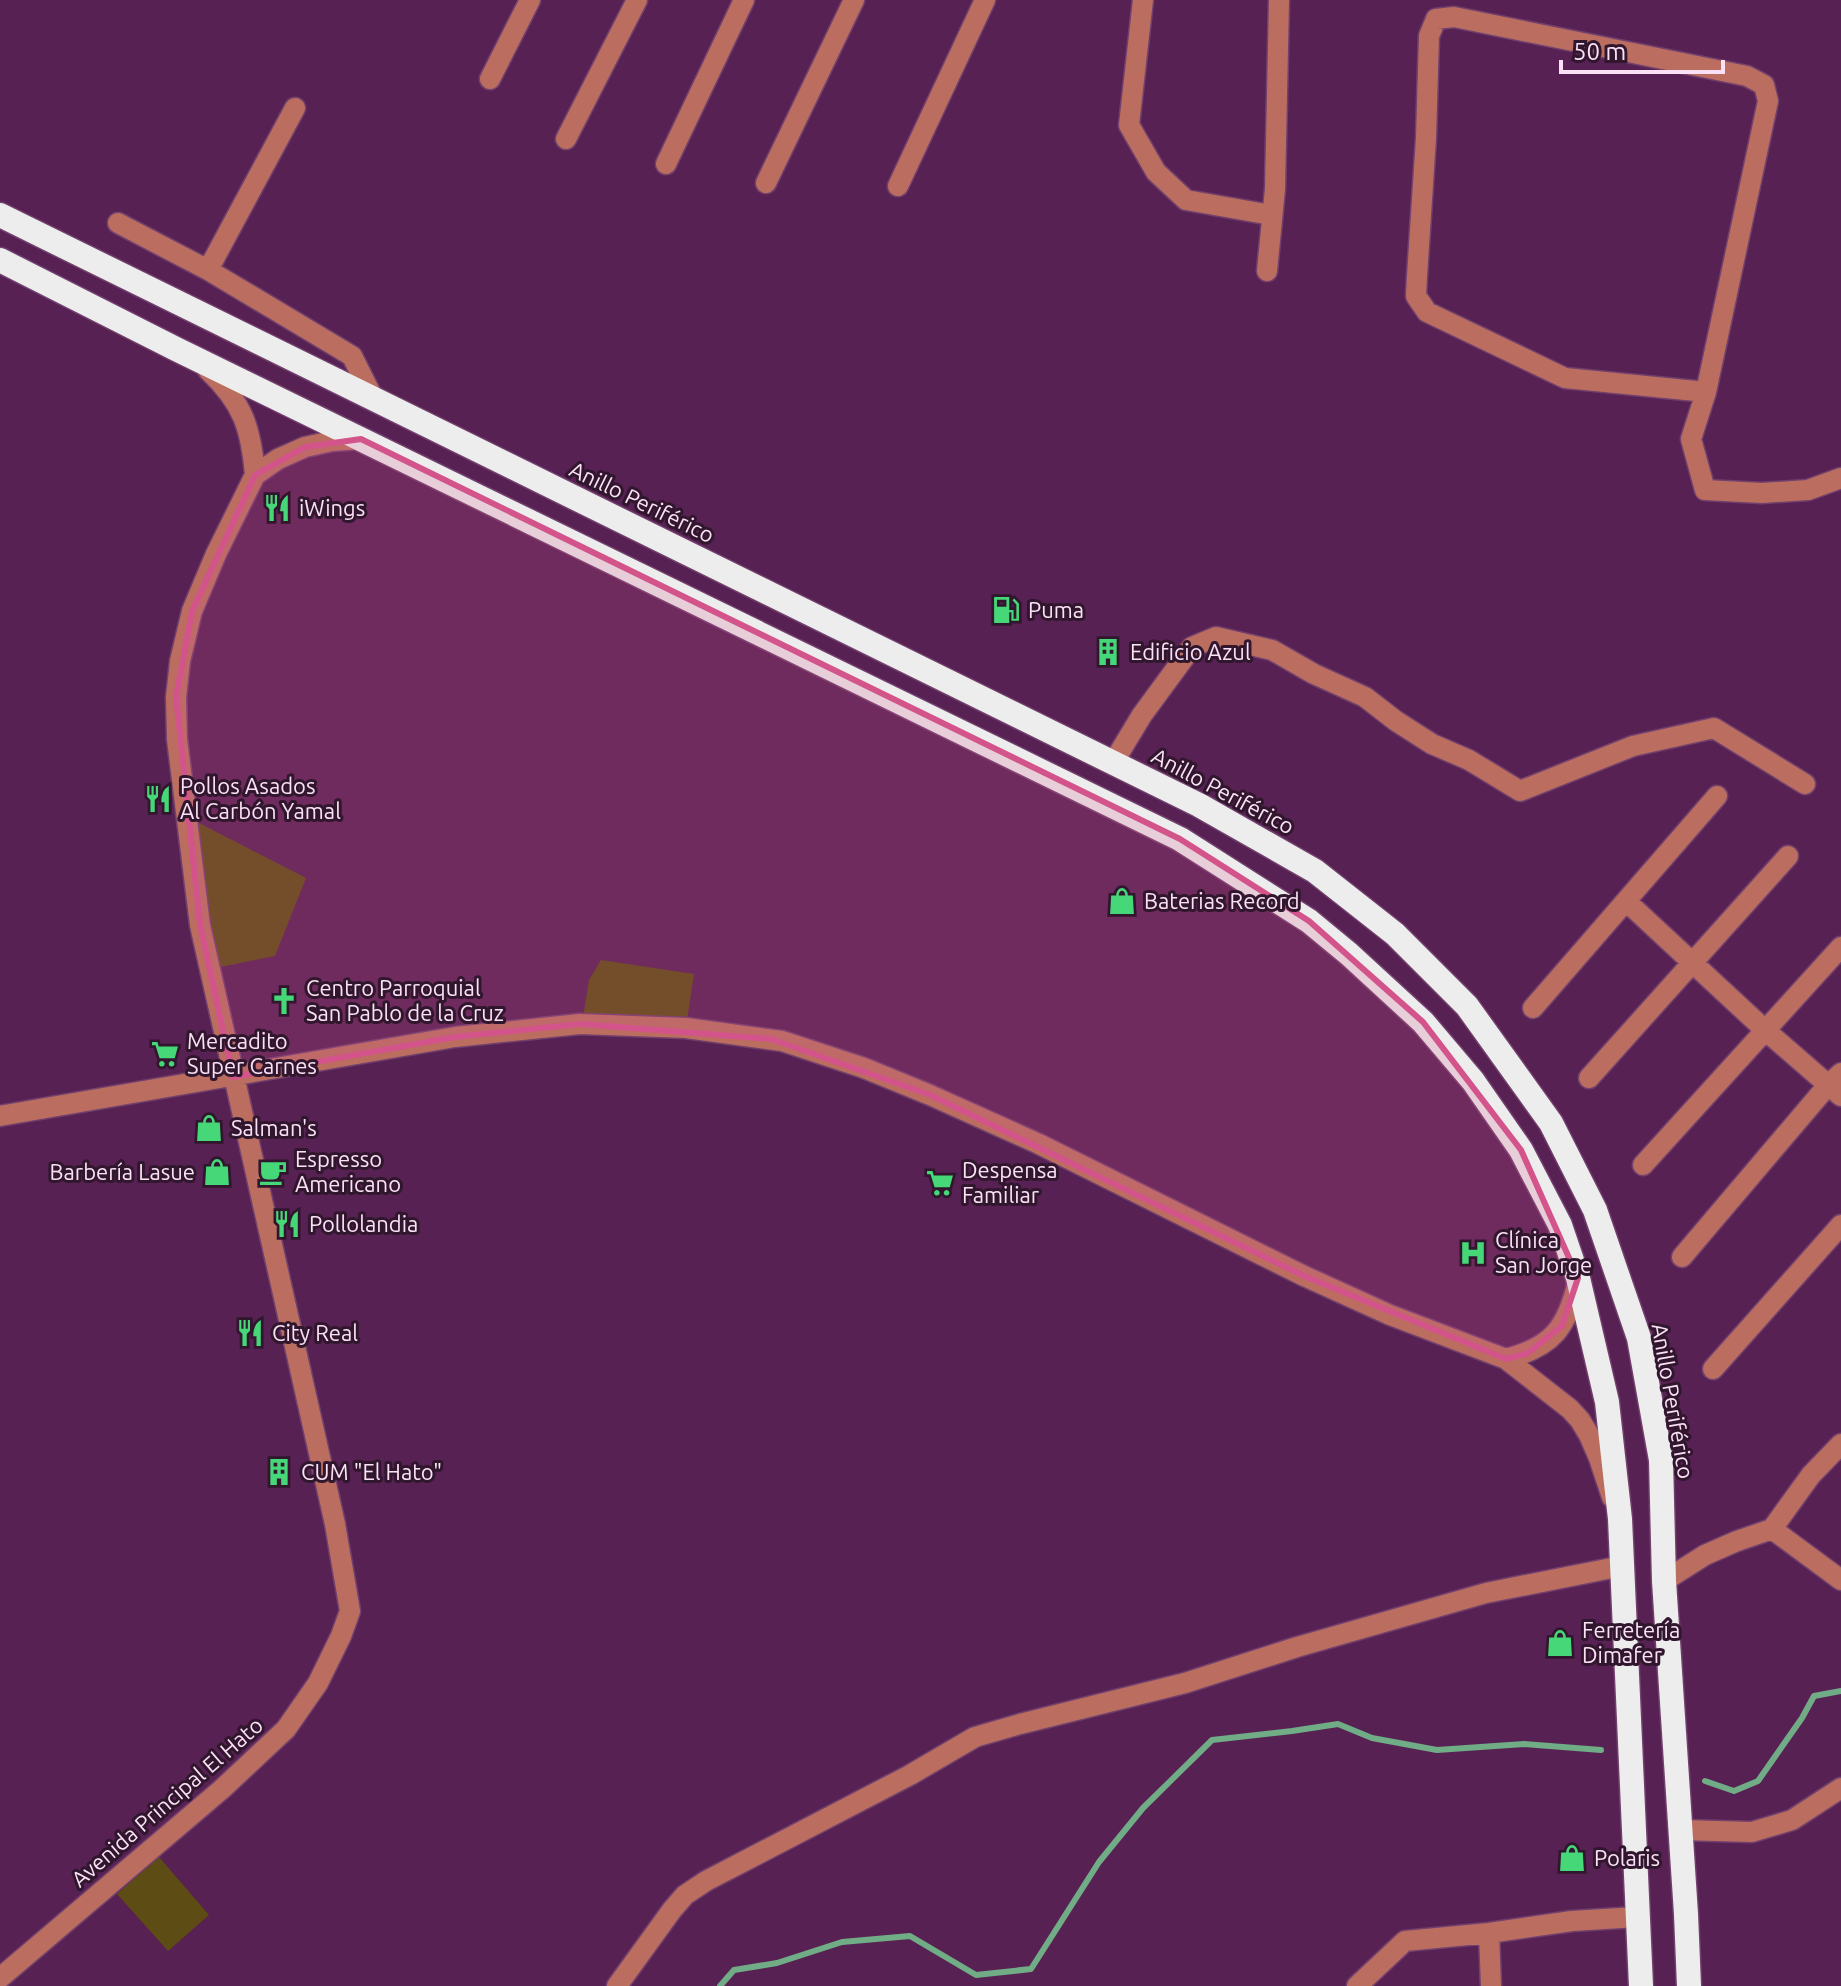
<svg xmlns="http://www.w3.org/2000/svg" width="1841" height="1986" font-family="Ubuntu,sans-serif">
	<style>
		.green { fill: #5d4c13 }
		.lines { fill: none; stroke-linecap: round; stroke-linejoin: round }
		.stream { stroke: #70ac85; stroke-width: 6 }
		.minor-casing { stroke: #72406d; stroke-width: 23 }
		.highway-casing { stroke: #72406d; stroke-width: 27 }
		.minor { stroke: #bb6e5f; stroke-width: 20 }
		.highway { stroke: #ededed; stroke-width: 24 }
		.marked { fill: #d3548a; fill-opacity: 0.2; stroke: #d3548a; stroke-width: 6; stroke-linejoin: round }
		.labels { text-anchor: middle; stroke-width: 6; stroke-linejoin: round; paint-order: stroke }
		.street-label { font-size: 22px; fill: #fbe0f6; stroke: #30172d }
		.poi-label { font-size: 22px; fill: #fbe0f6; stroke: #30172d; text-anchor: start }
	</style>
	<rect width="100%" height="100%" fill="#582153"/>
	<path class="green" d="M193 820 306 878 275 956 211 969Z
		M601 960 694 974 686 1027 582 1024 589 980Z
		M159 1857 209 1915 168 1951 117 1894Z"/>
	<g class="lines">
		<path class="stream" d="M1705 1781 1734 1791 1758 1781 1802 1718 1814 1696 1841 1691
			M720 1986 734 1970 777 1963 842 1942 910 1936 976 1975 1031 1969 1099 1862 1143 1808 1212 1740 1292 1731 1338 1724 1372 1738 1437 1750 1524 1744 1601 1750"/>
		<g class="minor-casing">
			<path id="minor" d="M1143 0 1129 125 1156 172 1186 200 1271 215
				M490 79 530 0
				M566 139 637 0
				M666 164 744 0
				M766 183 854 0
				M898 186 985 0
				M118 223 208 270 352 356 373 398
				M208 270 295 108
				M1267 271 1275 189 1279 0
				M208 370C243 403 251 428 255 475
				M1706 392 1565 378 1427 312 1416 296 1417 276 1426 138 1429 36 1436 19 1454 17 1747 76 1764 85 1768 101 1706 392 1691 439 1705 490 1762 493 1808 490 1841 478
				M1113 763 1142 715 1192 647 1216 637 1272 650 1314 674 1365 697 1396 721 1432 744 1469 760 1520 791 1633 746 1714 728 1805 784
				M1626 901 1765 1030 1841 1096
				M1533 1008 1717 796
				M1589 1078 1788 856
				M0 1116 455 1037 580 1024 686 1028 782 1041 864 1068 930 1095 1039 1144 1304 1276 1390 1315 1506 1359 1570 1409 1580 1420 1589 1435 1599 1458 1612 1497
				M1643 1165 1841 947
				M1682 1257 1828 1085 1841 1073
				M1506 1359C1553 1347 1567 1327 1578 1282
				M1713 1369 1841 1225
				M1772 1529 1841 1580
				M1664 1581 1705 1555 1737 1541 1772 1529 1811 1475 1841 1444
				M1681 1830 1752 1832 1792 1820 1841 1788
				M1489 1933 1491 1986
				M0 1978 222 1789 286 1729 318 1683 341 1636 350 1611 335 1524 200 925 177 739 176 697 180 661 192 611 216 554 255 475 278 459 305 447 332 441 361 439
				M617 1986 672 1910 685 1895 706 1881 910 1775 975 1737 1020 1724 1185 1683 1297 1647 1486 1593 1622 1566
				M1357 1986 1405 1941 1489 1933 1572 1921 1637 1917"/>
		</g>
		<g class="highway-casing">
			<path id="highway" d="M0 215 1199 805 1315 871 1395 934 1467 1006 1551 1123 1595 1210 1639 1338 1661 1460 1664 1581 1686 1914 1689 1986
				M0 260 176 349 1180 839 1309 921 1349 954 1423 1022 1473 1081 1521 1150 1560 1225 1578 1278 1607 1402 1620 1519 1641 1986"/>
		</g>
		<use href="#minor" class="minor"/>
		<use href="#highway" class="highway"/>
	</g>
	<path class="marked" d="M361 439 1180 839 1309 921 1423 1022 1521 1150 1578 1278 1562 1326 1528 1353 1506 1359 1304 1276 930 1095 771 1039 580 1024 455 1037 233 1077 200 925 176 697 192 611 255 475 305 447Z"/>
	<defs>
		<g id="restaurant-bare" transform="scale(2.16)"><path d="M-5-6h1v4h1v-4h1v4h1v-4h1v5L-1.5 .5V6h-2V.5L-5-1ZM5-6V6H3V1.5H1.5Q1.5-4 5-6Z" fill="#46d779" stroke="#30172d" stroke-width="2.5" paint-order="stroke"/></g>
		<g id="fuel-bare" transform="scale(2.16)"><path d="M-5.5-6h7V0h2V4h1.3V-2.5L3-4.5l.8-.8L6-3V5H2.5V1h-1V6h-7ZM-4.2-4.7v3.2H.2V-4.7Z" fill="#46d779" stroke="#30172d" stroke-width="2.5" paint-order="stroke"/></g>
		<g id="building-bare" transform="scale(2.16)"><path d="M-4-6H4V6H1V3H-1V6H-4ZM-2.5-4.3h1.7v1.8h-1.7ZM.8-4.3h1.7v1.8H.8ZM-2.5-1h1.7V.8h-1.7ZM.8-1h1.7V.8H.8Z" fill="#46d779" stroke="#30172d" stroke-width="2.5" paint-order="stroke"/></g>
		<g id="shop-bare" transform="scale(2.16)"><path d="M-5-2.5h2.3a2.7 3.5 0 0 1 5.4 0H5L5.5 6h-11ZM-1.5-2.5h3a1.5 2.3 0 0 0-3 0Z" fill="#46d779" stroke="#30172d" stroke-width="2.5" paint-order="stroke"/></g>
		<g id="church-bare" transform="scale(2.16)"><path d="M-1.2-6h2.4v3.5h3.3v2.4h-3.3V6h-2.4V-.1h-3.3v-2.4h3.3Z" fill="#46d779" stroke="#30172d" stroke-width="2.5" paint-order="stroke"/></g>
		<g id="supermarket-bare" transform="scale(2.16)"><path d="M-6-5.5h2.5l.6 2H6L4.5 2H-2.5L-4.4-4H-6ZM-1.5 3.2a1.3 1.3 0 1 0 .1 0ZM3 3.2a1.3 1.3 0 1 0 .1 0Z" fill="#46d779" stroke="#30172d" stroke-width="2.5" paint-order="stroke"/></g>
		<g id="cafe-bare" transform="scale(2.16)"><path d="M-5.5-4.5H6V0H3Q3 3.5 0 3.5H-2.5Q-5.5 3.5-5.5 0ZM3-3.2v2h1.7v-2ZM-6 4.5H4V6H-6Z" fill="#46d779" stroke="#30172d" stroke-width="2.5" paint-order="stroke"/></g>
		<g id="hospital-bare" transform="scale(2.16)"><path d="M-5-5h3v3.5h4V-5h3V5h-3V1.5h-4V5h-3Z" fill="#46d779" stroke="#30172d" stroke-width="2.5" paint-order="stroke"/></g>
	</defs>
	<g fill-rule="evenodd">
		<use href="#restaurant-bare" x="277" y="508"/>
		<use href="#fuel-bare" x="1006" y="610"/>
		<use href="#building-bare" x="1108" y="652"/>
		<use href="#restaurant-bare" x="158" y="799"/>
		<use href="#shop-bare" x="1122" y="901"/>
		<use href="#church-bare" x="284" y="1001"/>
		<use href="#supermarket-bare" x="165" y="1054"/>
		<use href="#shop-bare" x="209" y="1128"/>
		<use href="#shop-bare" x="217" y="1172"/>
		<use href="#cafe-bare" x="273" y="1172"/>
		<use href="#supermarket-bare" x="940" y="1183"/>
		<use href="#restaurant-bare" x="287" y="1224"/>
		<use href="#hospital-bare" x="1473" y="1253"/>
		<use href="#restaurant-bare" x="250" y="1333"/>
		<use href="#building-bare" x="279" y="1472"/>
		<use href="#shop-bare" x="1560" y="1643"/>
		<use href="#shop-bare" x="1572" y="1858"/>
	</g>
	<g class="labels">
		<g class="street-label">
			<text transform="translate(642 502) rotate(26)" y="8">Anillo Periférico</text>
			<text transform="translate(1223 791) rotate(28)" y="8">Anillo Periférico</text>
			<text transform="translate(1673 1401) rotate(80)" y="8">Anillo Periférico</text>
			<text transform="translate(167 1802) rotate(-41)" y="8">Avenida Principal El Hato</text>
		</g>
		<g class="poi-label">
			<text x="299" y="516">iWings</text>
			<text x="1028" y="618">Puma</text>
			<text x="1130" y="660">Edificio Azul</text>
			<text x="180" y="794">Pollos Asados<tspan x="180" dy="25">Al Carbón Yamal</tspan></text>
			<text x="1144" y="909">Baterias Record</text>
			<text x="306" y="996">Centro Parroquial<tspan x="306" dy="25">San Pablo de la Cruz</tspan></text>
			<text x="187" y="1049">Mercadito<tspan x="187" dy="25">Super Carnes</tspan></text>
			<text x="231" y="1136">Salman's</text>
			<text x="295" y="1167">Espresso<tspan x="295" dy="25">Americano</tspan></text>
			<text x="962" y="1178">Despensa<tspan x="962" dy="25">Familiar</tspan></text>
			<text x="195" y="1180" text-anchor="end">Barbería Lasue</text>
			<text x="309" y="1232">Pollolandia</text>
			<text x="1495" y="1248">Clínica<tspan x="1495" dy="25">San Jorge</tspan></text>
			<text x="272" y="1341">City Real</text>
			<text x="301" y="1480">CUM "El Hato"</text>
			<text x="1582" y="1638">Ferretería<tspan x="1582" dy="25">Dimafer</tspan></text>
			<text x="1594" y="1866">Polaris</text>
		</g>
	</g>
	<path d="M1561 60v12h162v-12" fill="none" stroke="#fbe0f6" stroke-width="4"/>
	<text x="1573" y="60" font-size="24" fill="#fbe0f6" stroke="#30172d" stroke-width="6" paint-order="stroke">50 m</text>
</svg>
